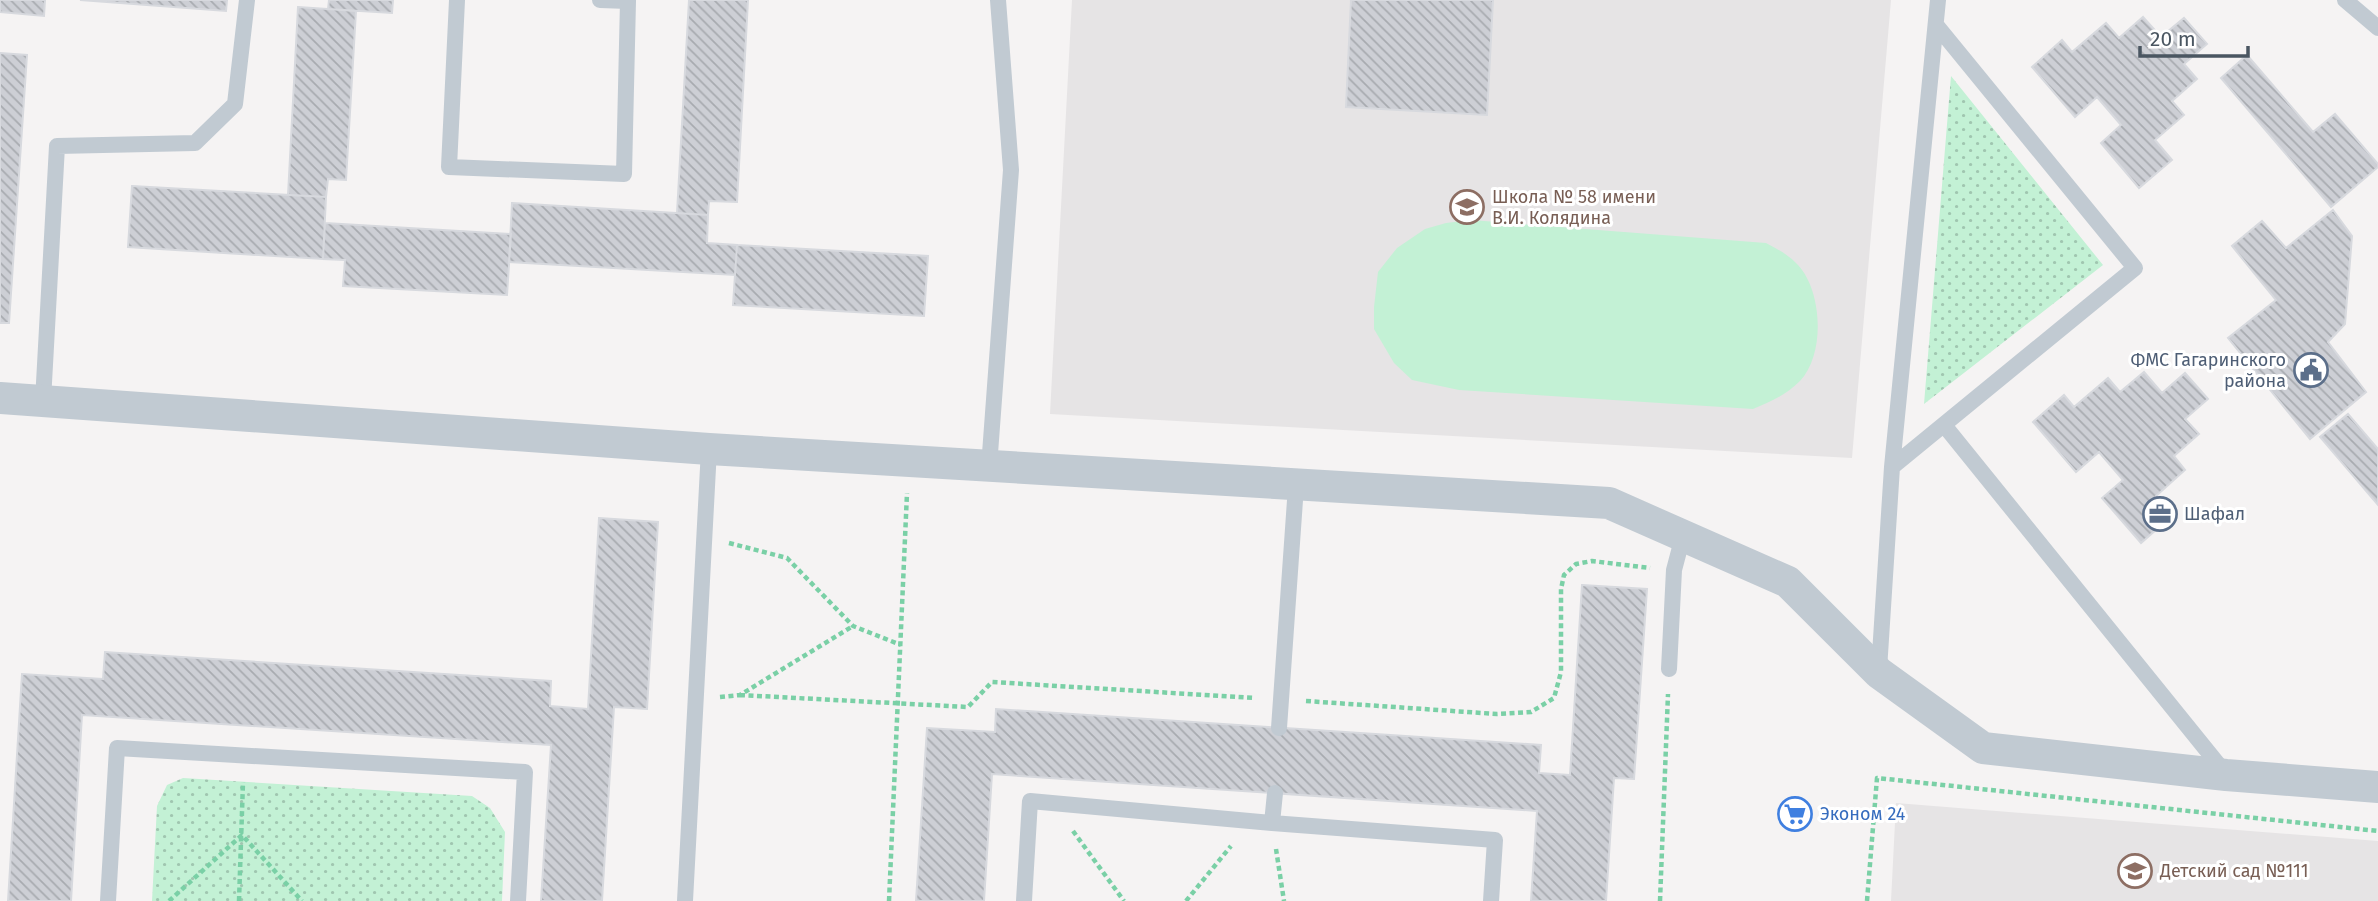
<svg xmlns="http://www.w3.org/2000/svg" width="2378" height="901" font-family="'Fira Sans',sans-serif">
	<style>
		.education { fill: #e6e4e5 }
		.grass { fill: url(#grass-dots) }
		.garden { fill: #c3f1d5 }
		.building { fill: url(#building-back-hatch); stroke: #d7d9de; stroke-width: 2 }
		.lines { fill: none; stroke-linecap: round; stroke-linejoin: round }
		.path { stroke: #7ad0a6; stroke-width: 4.5; stroke-dasharray: 5 3.5; stroke-linecap: butt }
		.lane { stroke: #c1cad2; stroke-width: 16 }
		.street { stroke: #c1cad2; stroke-width: 32 }
		.labels { text-anchor: middle; stroke-width: 6; stroke-linejoin: round; paint-order: stroke }
		.education-label { font-size: 18px; fill: #785e54; stroke: #fff; text-anchor: start }
		.service-label { font-size: 18px; fill: #4e5e75; stroke: #fff; text-anchor: end }
		.shop-label { font-size: 18px; fill: #366cbe; stroke: #fff; text-anchor: start }
	</style>
	<defs>
		<pattern id="grass-dots" width="8" height="8" patternUnits="userSpaceOnUse" patternTransform="scale(1.75)"><rect width="8" height="8" fill="#c3f1d5"/><path d="M2 2h.1M6 6h.1" fill="none" stroke="#a0c6b0" stroke-width="1.8" stroke-linecap="round"/></pattern>
		<pattern id="building-back-hatch" width="6" height="6" patternUnits="userSpaceOnUse" patternTransform="scale(1.75)"><rect width="6" height="6" fill="#cdcfd5"/><path d="M-1 5l2 2M0 0l6 6M5-1l2 2" fill="none" stroke="#a8abb0"/></pattern>
	</defs>
	<rect width="100%" height="100%" fill="#f5f3f3"/>
	<path class="education" d="M1072 0H1891L1852 458 1050 414Z
		M1896 803 2378 841V901H1891Z"/>
	<path class="grass" d="M1951 76 2103 265 1924 404Z
		M183 778 472 796 490 808 505 832 502 901H152L157 806 167 785Z"/>
	<path class="garden" d="M1471 220 1766 243C1777 249 1789 255 1798 265 1823 292 1825 355 1800 381 1786 395 1770 402 1753 409L1459 390 1412 380 1394 363 1374 329V307L1378 272 1397 248 1425 229 1446 223Z"/>
	<path class="building" d="M0 0H45L44 16 0 12Z
		M80 0H227L226 11Z
		M329 0H393L392 13 328 9Z
		M689 0H748L737 202 709 201 708 215 677 213Z
		M1351 0H1493L1487 115 1346 107Z
		M298 7 356 11 346 180 328 179 326 197 288 195Z
		M2143 17 2161 37 2184 18 2207 44 2184 64 2197 79 2172 101 2184 115 2155 140 2172 160 2139 188 2101 143 2121 125 2097 97 2075 117 2032 67 2062 40 2072 52 2106 23 2119 38Z
		M0 53 27 55 9 323H0Z
		M2247 55 2313 132 2335 114 2378 164V167L2331 207 2221 78Z
		M132 186 326 197 323 259 128 247Z
		M512 203 708 215 707 243 737 245 735 275 509 262Z
		M2333 210 2352 236 2345 324 2328 342 2366 392 2310 439 2228 338 2276 300 2232 246 2262 221 2286 248Z
		M325 223 511 234 507 295 343 286 345 260 323 259Z
		M737 245 928 256 924 316 733 305Z
		M2144 372 2162 393 2185 373 2208 399 2185 419 2199 434 2174 456 2185 470 2156 496 2173 515 2141 543 2102 498 2123 480 2099 452 2076 472 2033 422 2064 395 2074 407 2108 378 2120 392Z
		M2348 414 2378 449V505L2320 437Z
		M599 518 658 522 647 709 614 707 602 901H541L551 745 82 715 71 901H8L22 674 103 679 105 652 551 681 550 706 588 709Z
		M1582 585 1647 589 1634 779 1614 778 1606 901H1531L1537 811 992 774 984 901H916L927 728 995 732 996 709 1541 745 1539 773 1570 775Z"/>
	<g class="lines">
		<path class="path" d="M729 543 787 558 853 626 901 645
			M740 695 968 707 992 682 1255 698
			M720 697 740 695 853 626
			M1306 701 1497 714 1531 712 1554 698 1561 672V589L1564 575 1576 564 1592 561 1650 568
			M1073 831 1124 901
			M1276 849 1284 901
			M169 901 242 835 302 901
			M239 901 243 782
			M889 901 907 493
			M1186 901 1231 846
			M1660 901 1668 694
			M1867 901 1877 778 2378 831"/>
		<path class="lane" d="M457 0 449 167 624 174 628 1 600 0
			M2345 0 2378 28
			M43 401 57 146 195 143 235 104 247 0
			M1944 425 2226 774
			M989 467 1011 170 998 0
			M1892 467 2135 268 1937 26
			M1669 669 1674 570 1683 536
			M1879 670 1892 467 1938 0
			M1279 728 1296 486
			M1275 793 1272 823 1495 840 1491 901
			M108 901 117 748 525 772 518 901
			M685 901 709 449
			M1024 901 1030 801 1272 823"/>
		<path class="street" d="M0 398 709 449 1609 503 1788 582 1879 673 1983 748 2226 775 2378 787"/>
	</g>
	<defs>
		<g id="school-ring" transform="scale(1.75)"><circle r="9.5" fill="#fff" stroke="#8d6e63" stroke-width="1.5"/><path d="M0-5L7-2L0 1L-7-2ZM-4 1L0 2.5L4 1V4Q0 6-4 4Z" fill="#8d6e63"/></g>
		<g id="civic-ring" transform="scale(1.75)"><circle r="9.5" fill="#fff" stroke="#5c6f8a" stroke-width="1.5"/><path d="M-.6-6.5H3V-4.5H.6V-3L4-1V1h2V6H-6V1h2V-1L-.6-3ZM-1.2 2.5V6h2.4V2.5Z" fill="#5c6f8a"/></g>
		<g id="office-ring" transform="scale(1.75)"><circle r="9.5" fill="#fff" stroke="#5c6f8a" stroke-width="1.5"/><path d="M-6-3h4V-5.5h4V-3h4V5H-6ZM-1-4.5V-3h2v-1.5ZM-6 0V1H6V0Z" fill="#5c6f8a"/></g>
		<g id="supermarket-ring" transform="scale(1.75)"><circle r="9.5" fill="#fff" stroke="#3f7fe0" stroke-width="1.5"/><path d="M-6-5.5h2.5l.6 2H6L4.5 2H-2.5L-4.4-4H-6ZM-1.5 3.2a1.3 1.3 0 1 0 .1 0ZM3 3.2a1.3 1.3 0 1 0 .1 0Z" fill="#3f7fe0"/></g>
	</defs>
	<g fill-rule="evenodd">
		<use href="#school-ring" x="1467" y="207"/>
		<use href="#civic-ring" x="2311" y="370"/>
		<use href="#office-ring" x="2160" y="514"/>
		<use href="#supermarket-ring" x="1795" y="814"/>
		<use href="#school-ring" x="2135" y="871"/>
	</g>
	<g class="labels">
		<g class="education-label">
			<text x="1492" y="203">Школа № 58 имени<tspan x="1492" dy="21">В.И. Колядина</tspan></text>
			<text x="2160" y="877">Детский сад №111</text>
		</g>
		<g class="service-label">
			<text x="2286" y="366">ФМС Гагаринского<tspan x="2286" dy="21">района</tspan></text>
			<text x="2184" y="520" text-anchor="start">Шафал</text>
		</g>
		<g class="shop-label">
			<text x="1820" y="820">Эконом 24</text>
		</g>
	</g>
	<path d="M2140 46v10h108v-10" fill="none" stroke="#4a5661" stroke-width="3.5"/>
	<text x="2150" y="46" font-size="21" fill="#4a5661" stroke="#ffffff" stroke-width="5" paint-order="stroke">20 m</text>
</svg>
